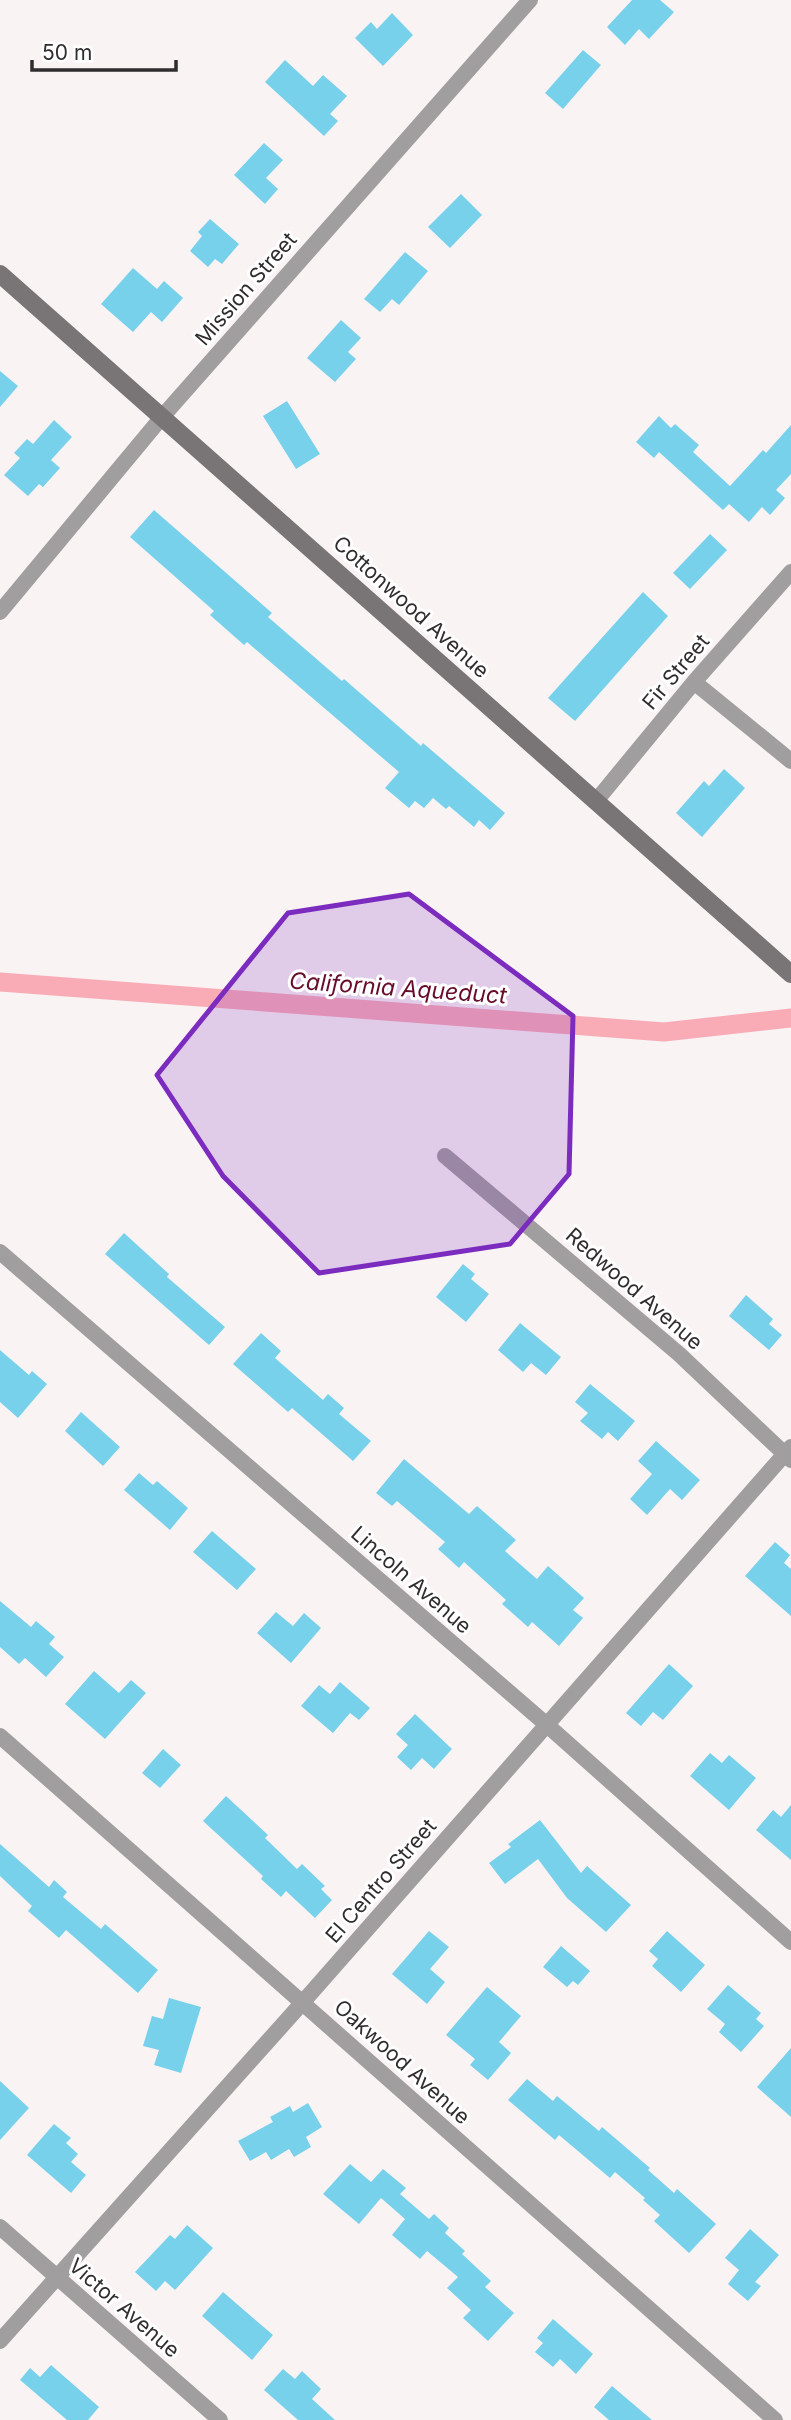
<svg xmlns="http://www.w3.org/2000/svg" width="791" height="2420" font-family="Inter,sans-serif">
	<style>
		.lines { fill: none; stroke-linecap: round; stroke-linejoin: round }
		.canal { stroke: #f9abb6; stroke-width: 19 }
		.building { fill: #78d1eb }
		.street { stroke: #a19e9f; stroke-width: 16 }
		.secondary { stroke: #797576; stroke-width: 18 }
		.marked { fill: #7b2cbf; fill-opacity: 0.2; stroke: #7b2cbf; stroke-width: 5; stroke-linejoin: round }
		.labels { text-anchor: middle; stroke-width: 6; stroke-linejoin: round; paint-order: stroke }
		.street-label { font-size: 21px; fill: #2f2d2d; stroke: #fff }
		.water-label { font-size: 23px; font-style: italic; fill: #670d29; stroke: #fff }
	</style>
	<rect width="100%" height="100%" fill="#f9f3f4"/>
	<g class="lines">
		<path class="canal" d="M0 982 664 1032 791 1018"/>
	</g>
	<path class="building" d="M632 0H660L674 12 649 39 639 29 625 45 607 27Z
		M392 13 413 35 383 66 355 38 371 22 377 29Z
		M583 50 601 65 563 109 545 93Z
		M285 60 313 86 323 75 347 96 330 114 338 121 324 136 265 82Z
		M264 143 283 160 266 178 278 189 265 204 234 175Z
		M461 194 482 215 450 248 428 227Z
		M210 219 239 244 222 264 215 259 208 267 190 251 202 236 198 232Z
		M405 252 428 271 399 305 392 299 380 312 364 299Z
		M133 268 157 289 164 281 183 298 162 322 151 312 133 332 101 304Z
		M341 320 361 338 348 352 356 359 335 382 307 358Z
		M0 371 18 386 0 407Z
		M287 401 320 454 296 469 263 416Z
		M659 416 671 428 675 424 699 445 693 452 730 486 763 450 766 453 791 425V474L776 490 785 498 770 515 762 507 749 522 729 504 723 510 659 452 654 458 636 442Z
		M54 420 72 437 51 460 60 468 43 487 39 484 28 496 4 475 20 458 14 453 27 439 33 444Z
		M154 510 272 613 268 617 342 681 344 679 421 746 423 743 505 813 490 830 479 820 474 827 449 806 446 809 433 798 424 808 415 801 409 808 385 788 399 772 247 642 244 645 210 615 214 611 130 537Z
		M710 534 727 550 690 589 673 573Z
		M643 592 668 616 575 721 548 698Z
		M724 769 745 788 702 837 676 813 704 781 709 786Z
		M124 1233 169 1274 167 1277 225 1327 209 1345 105 1254Z
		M463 1264 475 1274 471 1279 489 1294 466 1322 436 1297Z
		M746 1295 773 1319 769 1324 782 1335 769 1350 729 1316Z
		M520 1323 561 1357 546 1375 531 1363 523 1372 498 1350Z
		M261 1333 281 1351 275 1358 323 1400 328 1394 344 1408 339 1414 371 1441 353 1461 292 1408 288 1412 233 1364Z
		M0 1350 29 1375 32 1371 47 1384 18 1418 0 1402Z
		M590 1384 635 1421 618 1441 608 1432 602 1439 580 1421 588 1413 575 1402Z
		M81 1412 120 1447 103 1466 65 1431Z
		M656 1441 700 1480 682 1500 670 1489 647 1515 630 1499 652 1474 638 1461Z
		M404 1459 469 1514 477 1506 516 1540 505 1551 537 1579 548 1566 584 1598 573 1610 583 1618 559 1646 532 1622 528 1627 502 1604 506 1600 464 1562 459 1568 438 1549 445 1542 397 1501 392 1506 376 1493Z
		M139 1473 153 1485 157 1481 188 1508 170 1530 124 1490Z
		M212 1531 256 1569 237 1590 193 1552Z
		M775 1542 790 1555 784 1563 791 1569V1616L745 1576Z
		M0 1601 31 1627 36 1621 55 1637 49 1644 64 1657 46 1677 25 1658 19 1664 0 1647Z
		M276 1612 293 1626 304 1613 321 1628 291 1663 257 1633Z
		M669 1664 693 1686 663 1720 653 1712 641 1726 626 1713Z
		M94 1671 119 1693 131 1680 146 1693 105 1739 65 1704Z
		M340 1682 370 1708 359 1720 350 1713 333 1733 301 1706 319 1685 330 1694Z
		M415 1714 452 1749 434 1769 422 1758 411 1770 397 1757 408 1745 396 1734Z
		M163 1749 181 1765 160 1788 142 1773Z
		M710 1753 722 1763 729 1755 756 1778 729 1810 690 1776Z
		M226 1796 268 1835 265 1838 297 1869 302 1864 325 1886 321 1889 332 1900 315 1918 286 1891 281 1897 261 1879 263 1876 203 1821Z
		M791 1805V1860L756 1830 773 1810 781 1817Z
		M540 1820 581 1873 587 1866 631 1905 606 1932 567 1898 538 1859 505 1884 489 1863 511 1847 508 1844Z
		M0 1844 49 1887 54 1880 67 1892 63 1897 101 1929 105 1924 158 1970 138 1993 66 1930 59 1938 28 1911 32 1906 0 1876Z
		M429 1931 449 1947 430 1969 445 1982 427 2004 392 1974Z
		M667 1931 705 1965 681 1992 652 1966 658 1959 649 1951Z
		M561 1946 590 1971 578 1985 573 1981 567 1987 543 1967Z
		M728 1985 761 2013 756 2019 764 2026 741 2052 719 2032 725 2024 707 2009Z
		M487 1987 521 2016 499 2042 511 2053 488 2080 470 2065 475 2059 446 2035Z
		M169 1998 201 2007 181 2073 154 2065 159 2050 143 2046 152 2016 163 2019Z
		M791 2048V2117L757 2087Z
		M527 2079 553 2101 557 2096 599 2131 602 2127 650 2168 648 2170 674 2193 677 2189 716 2224 689 2253 654 2221 660 2215 643 2200 645 2198 615 2172 610 2178 559 2135 555 2140 508 2100Z
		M0 2081 29 2108 0 2140Z
		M308 2103 322 2127 306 2137 311 2147 294 2157 289 2149 271 2160 266 2152 250 2161 238 2141 273 2122 270 2117 290 2106 293 2112Z
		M54 2124 71 2138 66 2143 78 2154 71 2162 86 2175 71 2193 27 2155Z
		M350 2164 371 2182 383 2169 406 2188 400 2194 429 2219 434 2214 449 2228 445 2233 465 2251 462 2254 491 2281 485 2287 514 2313 488 2341 463 2318 471 2310 447 2288 458 2277 427 2251 420 2259 392 2235 405 2219 381 2198 359 2224 323 2194Z
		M187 2225 213 2248 175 2290 165 2281 156 2291 135 2272 170 2235 175 2239Z
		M750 2229 779 2255 755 2282 761 2286 748 2301 728 2284 739 2270 725 2258Z
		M223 2292 273 2335 252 2360 202 2316Z
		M553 2319 593 2354 576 2374 560 2359 553 2367 535 2352 543 2343 537 2338Z
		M51 2365 99 2407 88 2420H67L20 2380 30 2368 40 2377Z
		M283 2369 295 2379 302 2371 321 2389 312 2399 335 2420H298L264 2390Z
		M612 2386 652 2420H609L594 2407Z"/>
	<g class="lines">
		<path class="street" d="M0 612 162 417 530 0
			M694 682 791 761
			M596 801 694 682 791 572
			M445 1156 679 1354 791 1460
			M0 1252 547 1725 791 1942
			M0 1736 775 2420
			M0 2227 220 2420
			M0 2341 303 2002 791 1447"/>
		<path class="secondary" d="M0 274 791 974"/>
	</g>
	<path class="marked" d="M409 894 573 1016 569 1174 510 1244 319 1273 223 1176 157 1075 288 913Z"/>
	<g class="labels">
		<g class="street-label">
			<text transform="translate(246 289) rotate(-49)" y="7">Mission Street</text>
			<text transform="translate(411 607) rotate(42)" y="7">Cottonwood Avenue</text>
			<text transform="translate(676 672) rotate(-50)" y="7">Fir Street</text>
			<text transform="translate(634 1289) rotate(41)" y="7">Redwood Avenue</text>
			<text transform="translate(411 1580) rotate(41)" y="7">Lincoln Avenue</text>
			<text transform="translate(381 1881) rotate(-49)" y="7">El Centro Street</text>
			<text transform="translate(402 2062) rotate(42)" y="7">Oakwood Avenue</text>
			<text transform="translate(124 2308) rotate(41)" y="7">Victor Avenue</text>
		</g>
		<g class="water-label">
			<text transform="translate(398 988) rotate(4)" y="8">California Aqueduct</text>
		</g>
	</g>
	<path d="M32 60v10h144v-10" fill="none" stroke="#2f2d2d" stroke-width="3.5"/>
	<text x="42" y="60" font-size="21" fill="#2f2d2d" stroke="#ffffff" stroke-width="5" paint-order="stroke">50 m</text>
</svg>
